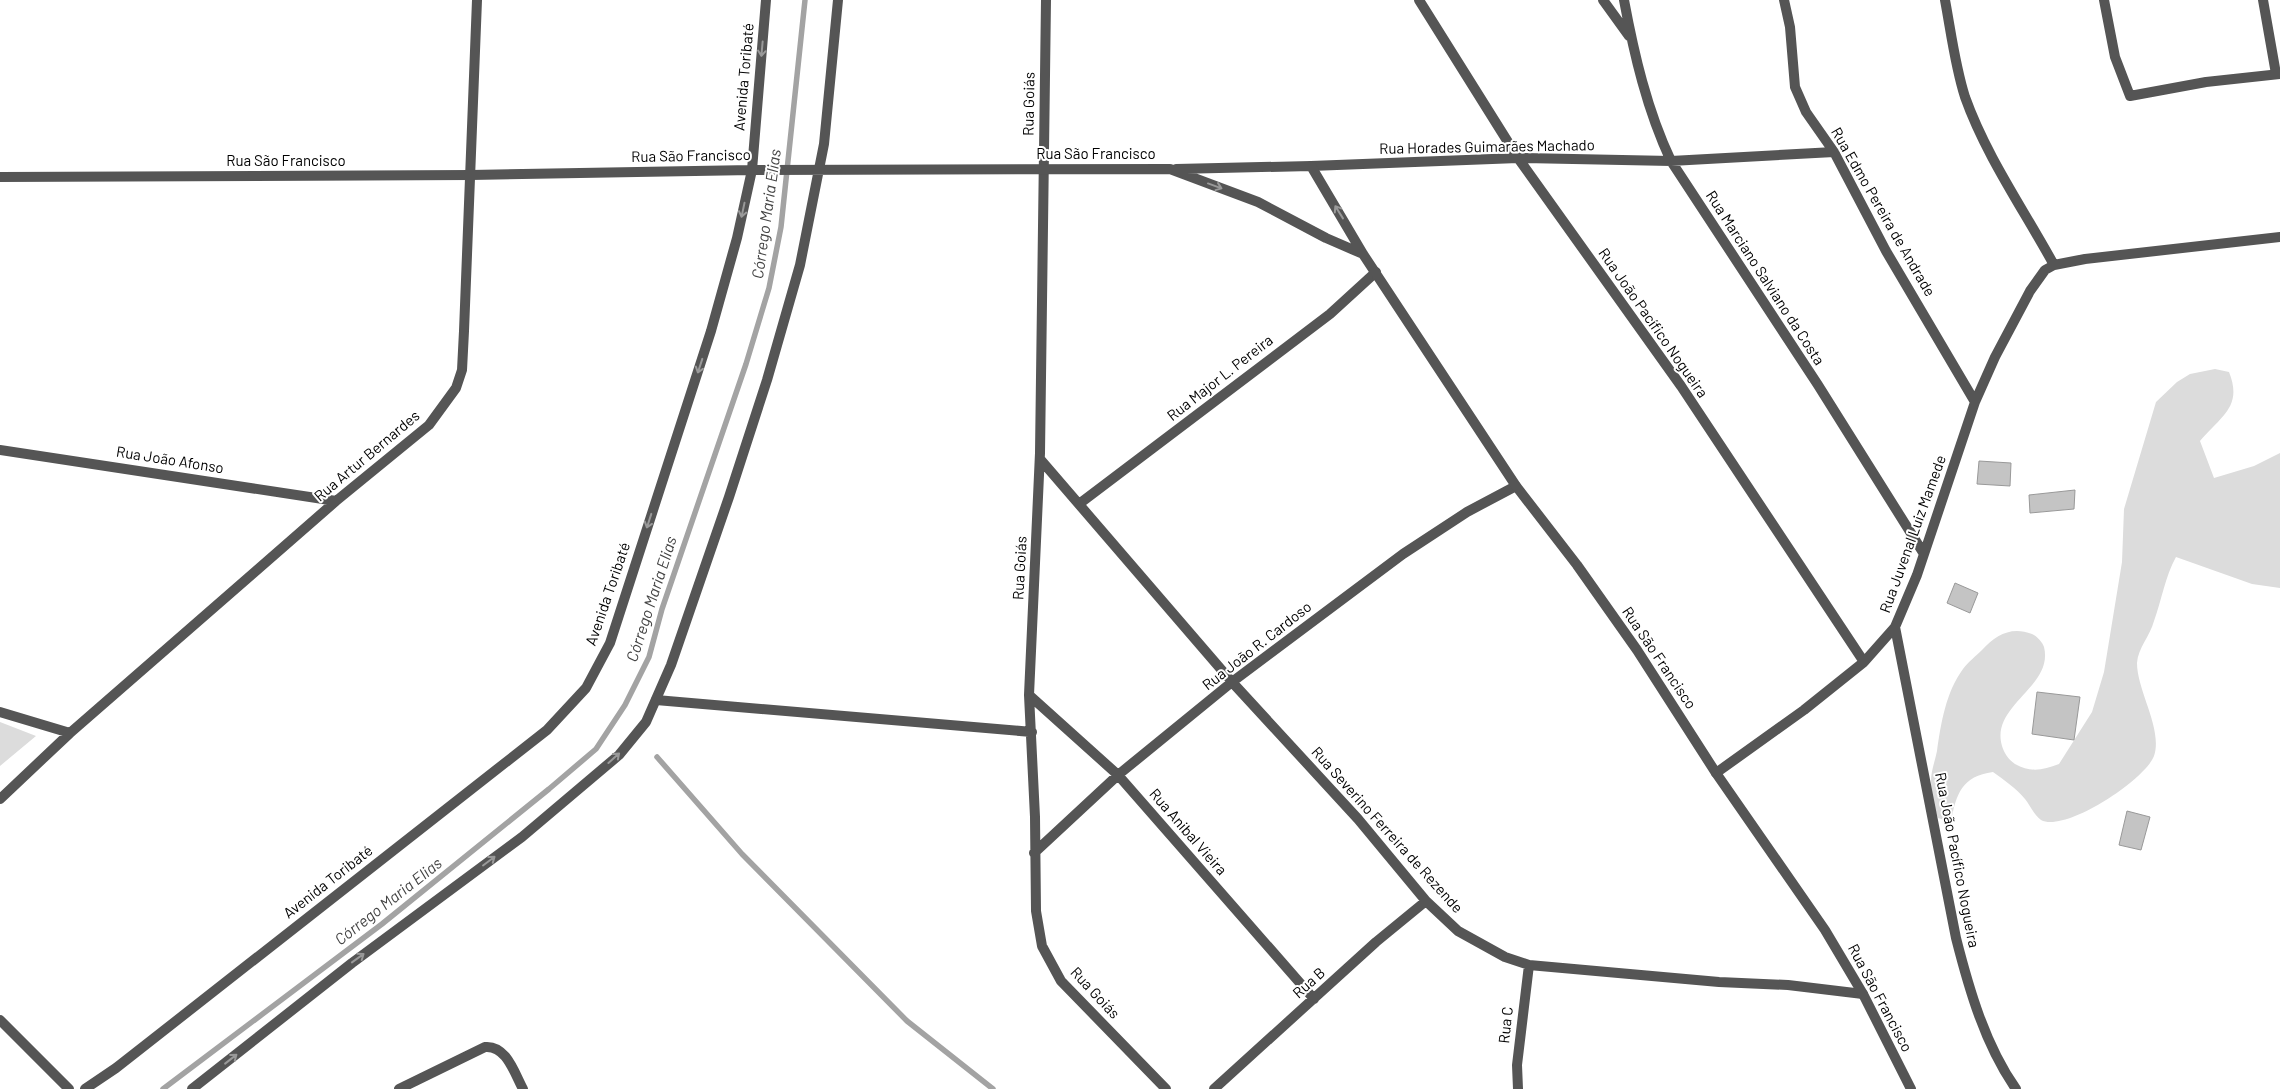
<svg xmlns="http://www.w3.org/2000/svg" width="2280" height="1089" font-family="Barlow,sans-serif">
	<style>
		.green { fill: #dcdcdc }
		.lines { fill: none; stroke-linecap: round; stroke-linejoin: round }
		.stream { stroke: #a3a3a3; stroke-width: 5.5 }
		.building { fill: #c4c4c4; stroke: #999 }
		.minor { stroke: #555; stroke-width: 10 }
		.tertiary { stroke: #555; stroke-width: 10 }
		.oneway { stroke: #999 }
		.labels { text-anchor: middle; stroke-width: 4; stroke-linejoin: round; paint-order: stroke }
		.street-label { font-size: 15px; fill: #000; stroke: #fff }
		.water-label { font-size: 16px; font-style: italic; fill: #444; stroke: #fff }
	</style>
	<rect width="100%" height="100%" fill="#fff"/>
	<path class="green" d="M2215 369 2229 372C2243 407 2221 416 2200 441L2214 478 2254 466 2280 453V588L2252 584 2176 557C2165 577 2162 599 2154 621 2150 636 2138 648 2137 663 2137 691 2163 729 2154 756 2145 780 2065 833 2041 820 2034 815 2030 805 2025 799 2016 788 2004 780 1993 772 1962 776 1956 794 1951 822L1938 818C1934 806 1931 794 1931 781 1931 771 1935 761 1937 751 1941 723 1946 692 1963 669 1968 662 1976 656 1982 650 1996 635 2011 626 2032 634 2037 636 2043 643 2044 647 2054 687 1990 705 2002 746 2004 753 2009 760 2015 764 2031 773 2043 770 2059 764L2092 712 2104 672 2122 562 2124 509 2156 402 2177 382 2190 374Z
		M0 722 36 736 0 766Z"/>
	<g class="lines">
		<path class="stream" d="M657 757 742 854 907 1021 993 1089
			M163 1089 382 924 549 789 596 749 625 705 649 657 662 609 746 364 769 288 781 227 805 0"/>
	</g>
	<path class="building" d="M1979 461 2011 463 2010 486 1977 484Z
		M2075 490 2074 509 2030 513 2029 495Z
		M1955 583 1978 593 1970 613 1947 603Z
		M2037 692 2080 697 2074 740 2032 734Z
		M2127 811 2150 817 2141 850 2119 845Z"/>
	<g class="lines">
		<path class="minor" d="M1046 0 1040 453 1029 695 1035 817 1036 911 1042 946 1061 981 1166 1089
			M1419 0 1518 158 1681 386 1864 662
			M1603 0 1629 36
			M1624 0C1634 54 1647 110 1671 161L1818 385 1924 554
			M1784 0 1790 27 1795 87 1806 112 1834 152 1886 251 1975 402
			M1945 0C1951 32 1955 66 1965 97 1986 156 2024 210 2054 265
			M2104 0 2115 57 2130 96 2206 82 2280 74
			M2263 0 2276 74
			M1311 166 1518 158 1671 161 1834 152
			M0 450 336 501
			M1040 459 1232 682 1358 819 1426 901 1458 931 1505 957 1529 965 1719 982 1788 985 1863 994
			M1079 504 1330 314 1376 272
			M1895 627 1956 938C1969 989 1985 1045 2016 1089
			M1029 695 1118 775 1314 999
			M656 700 1032 732
			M0 712 70 733
			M1716 773 1804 710 1864 662 1895 627 1917 575 1975 402 1995 357 2030 291 2045 270 2054 265 2085 259 2280 237
			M0 799 70 733 336 501 429 425 456 388 462 370 464 331 477 0
			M1034 853 1118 775 1232 682 1403 554 1467 512 1516 486
			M0 1020 69 1089
			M399 1089 485 1047C506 1045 514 1072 523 1089
			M1214 1089 1376 942 1426 901
			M1518 1089 1517 1065 1529 965"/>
		<path class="tertiary" d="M1176 169 1311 166 1363 254 1516 486 1577 565 1637 650 1716 773 1825 930 1863 994 1911 1089
			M0 177 471 175 752 170 1170 169 1258 202 1326 238 1363 254
			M85 1089 116 1068 547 730 586 688 610 643 711 331 737 238 752 170 766 0
			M192 1089 352 963 522 837 619 755 646 722 671 665 729 497 767 380 800 265 824 144 838 0"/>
	</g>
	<defs><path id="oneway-shaft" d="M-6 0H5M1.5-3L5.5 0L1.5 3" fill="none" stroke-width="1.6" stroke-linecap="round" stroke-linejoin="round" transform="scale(1.25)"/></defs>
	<g class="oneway">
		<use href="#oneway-shaft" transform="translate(762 49) rotate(95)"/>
		<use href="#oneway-shaft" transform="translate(1215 186) rotate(20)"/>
		<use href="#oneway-shaft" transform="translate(743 210) rotate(102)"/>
		<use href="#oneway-shaft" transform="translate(1339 212) rotate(-122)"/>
		<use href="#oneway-shaft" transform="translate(700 366) rotate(108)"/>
		<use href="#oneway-shaft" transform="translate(649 521) rotate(108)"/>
		<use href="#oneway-shaft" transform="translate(614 758) rotate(-42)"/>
		<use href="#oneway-shaft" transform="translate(489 861) rotate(-37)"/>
		<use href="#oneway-shaft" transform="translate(358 958) rotate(-36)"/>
		<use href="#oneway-shaft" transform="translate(231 1059) rotate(-38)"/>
	</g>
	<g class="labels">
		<g class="street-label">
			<text transform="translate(744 77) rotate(-85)" y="5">Avenida Toribaté</text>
			<text transform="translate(1029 104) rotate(-89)" y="5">Rua Goiás</text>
			<text transform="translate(1487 147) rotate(-1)" y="5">Rua Horades Guimarães Machado</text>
			<text x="1096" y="159">Rua São Francisco</text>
			<text transform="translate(691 156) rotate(-1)" y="5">Rua São Francisco</text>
			<text x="286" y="166">Rua São Francisco</text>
			<text transform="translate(1883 212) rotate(60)" y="5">Rua Edmo Pereira de Andrade</text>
			<text transform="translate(1765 278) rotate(57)" y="5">Rua Marciano Salviano da Costa</text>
			<text transform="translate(1653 323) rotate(55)" y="5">Rua João Pacífico Nogueira</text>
			<text transform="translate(1220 378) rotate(-38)" y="5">Rua Major L. Pereira</text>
			<text transform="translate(367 456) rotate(-40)" y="5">Rua Artur Bernardes</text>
			<text transform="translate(170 460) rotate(9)" y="5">Rua João Afonso</text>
			<text transform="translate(1913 534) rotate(-70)" y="5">Rua Juvenal Luiz Mamede</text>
			<text transform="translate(1020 568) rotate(-87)" y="5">Rua Goiás</text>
			<text transform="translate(608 594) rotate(-71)" y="5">Avenida Toribaté</text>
			<text transform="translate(1257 646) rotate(-38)" y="5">Rua João R. Cardoso</text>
			<text transform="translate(1659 658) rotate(56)" y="5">Rua São Francisco</text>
			<text transform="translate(1387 830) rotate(48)" y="5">Rua Severino Ferreira de Rezende</text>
			<text transform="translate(1188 832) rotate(49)" y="5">Rua Anibal Vieira</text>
			<text transform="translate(1957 860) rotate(79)" y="5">Rua João Pacífico Nogueira</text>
			<text transform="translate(328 882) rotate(-38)" y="5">Avenida Toribaté</text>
			<text transform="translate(1309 983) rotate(-42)" y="5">Rua B</text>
			<text transform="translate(1095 993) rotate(47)" y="5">Rua Goiás</text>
			<text transform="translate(1880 998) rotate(62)" y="5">Rua São Francisco</text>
			<text transform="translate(1506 1025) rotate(-84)" y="5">Rua C</text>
		</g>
		<g class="water-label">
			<text transform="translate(766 214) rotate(-82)" y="6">Córrego Maria Elias</text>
			<text transform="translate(651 599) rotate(-72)" y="6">Córrego Maria Elias</text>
			<text transform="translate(388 901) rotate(-38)" y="6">Córrego Maria Elias</text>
		</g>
	</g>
</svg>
